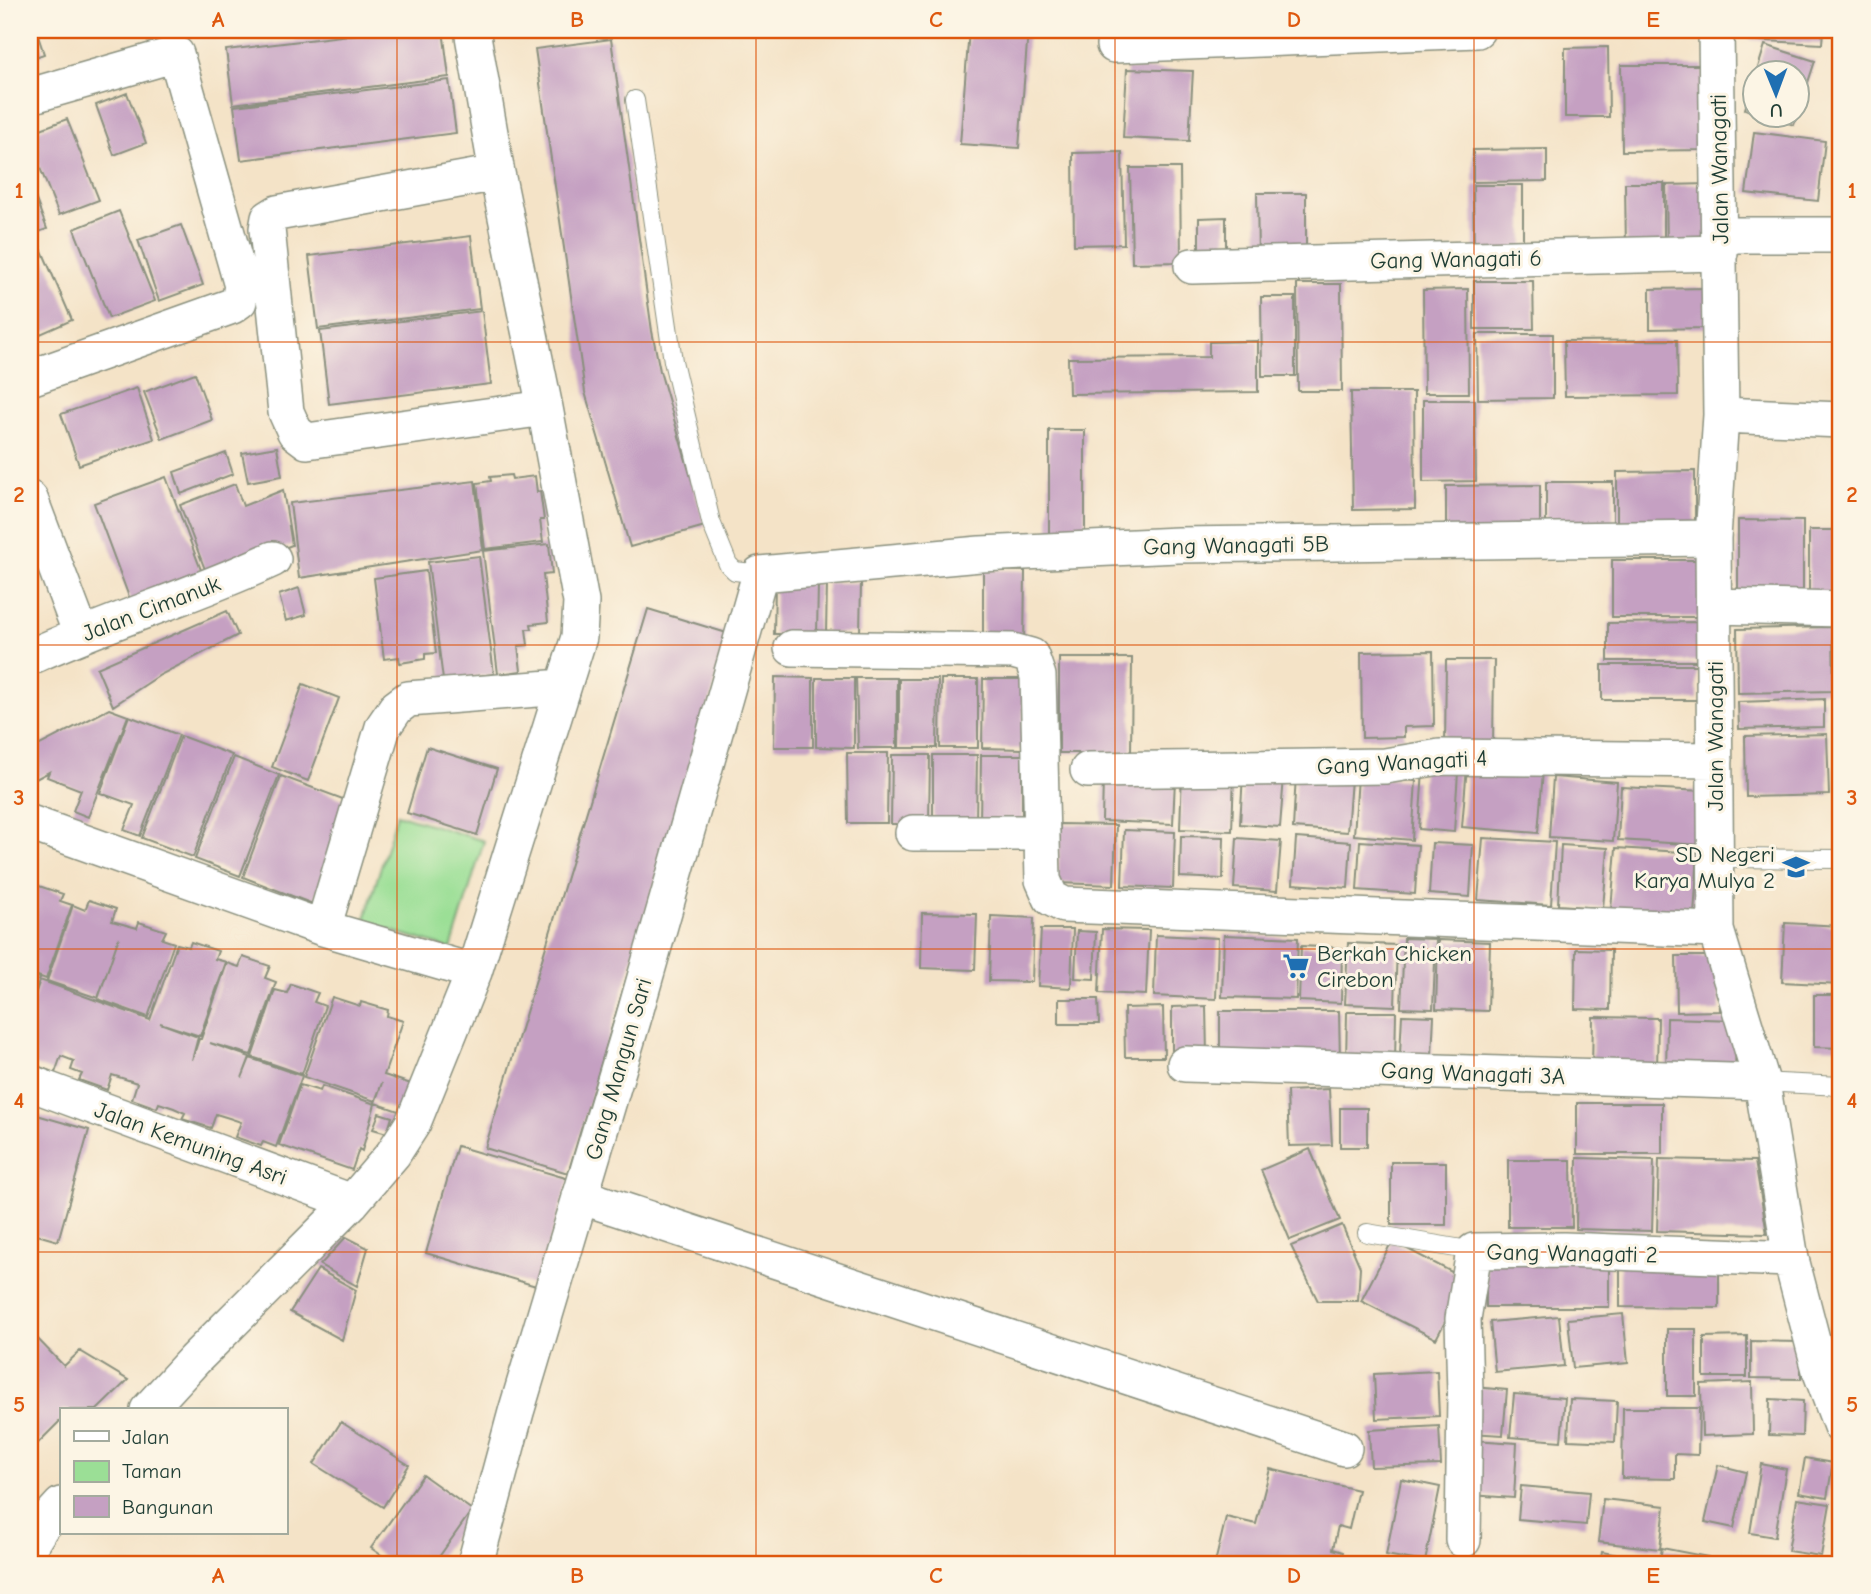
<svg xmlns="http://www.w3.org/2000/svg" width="1871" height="1594" font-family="'Comic Neue',sans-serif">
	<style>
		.green { fill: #9bdf96; stroke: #5d8e65; stroke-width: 2 }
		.building { fill: #c5a0c2 }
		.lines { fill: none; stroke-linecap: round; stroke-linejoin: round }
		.lane-casing { stroke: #8a907e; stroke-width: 20 }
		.street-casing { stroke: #8a907e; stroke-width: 38 }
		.lane { stroke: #fff; stroke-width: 18 }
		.street { stroke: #fff; stroke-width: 35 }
		.grid { fill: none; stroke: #de580e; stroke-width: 2; stroke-opacity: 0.55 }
		.labels { text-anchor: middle; stroke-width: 6; stroke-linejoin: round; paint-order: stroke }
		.street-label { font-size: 23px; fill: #1f3d34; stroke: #fcf5e5 }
		.poi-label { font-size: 23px; fill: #1f3d34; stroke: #fcf5e5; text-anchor: end }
		.neatline { fill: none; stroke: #de580e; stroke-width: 2.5 }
		.grid-label { font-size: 23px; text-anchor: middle; font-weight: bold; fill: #de580e }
	</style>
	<rect width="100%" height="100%" fill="#fcf5e5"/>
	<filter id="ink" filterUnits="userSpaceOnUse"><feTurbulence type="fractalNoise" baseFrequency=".0143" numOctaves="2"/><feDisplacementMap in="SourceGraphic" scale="14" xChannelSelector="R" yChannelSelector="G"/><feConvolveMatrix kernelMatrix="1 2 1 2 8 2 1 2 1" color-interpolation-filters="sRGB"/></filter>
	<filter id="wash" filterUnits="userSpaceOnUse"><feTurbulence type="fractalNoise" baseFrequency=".00686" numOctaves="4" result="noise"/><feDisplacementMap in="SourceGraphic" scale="28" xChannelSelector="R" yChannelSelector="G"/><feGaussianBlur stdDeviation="1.57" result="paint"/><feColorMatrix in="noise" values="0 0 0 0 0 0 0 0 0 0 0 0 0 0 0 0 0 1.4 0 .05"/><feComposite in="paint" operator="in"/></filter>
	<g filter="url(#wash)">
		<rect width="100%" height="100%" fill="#f4e3c7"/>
		<path class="green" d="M397 814 484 841 451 949 364 922Z"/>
		<g id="blocks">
			<path class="building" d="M30 30H36L44 54 30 59Z
				M391 30H443L449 77 233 104 226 50Z
				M969 30H1028L1019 148 960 144Z
				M1749 30H1823L1822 44 1749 40Z
				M611 39 652 331 660 371 705 526 630 547 585 392 535 49Z
				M1765 45 1815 61 1798 113V74H1756Z
				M1608 47 1609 117H1565V48Z
				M1621 65H1703L1704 150 1622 151Z
				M1127 69 1193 71 1189 141 1123 138Z
				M1755 78V113L1745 109Z
				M449 80 456 133 241 160 234 106Z
				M127 93 146 143 114 155 96 105Z
				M1767 116H1797L1794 125Z
				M67 119 99 200 59 215 30 143V133Z
				M1754 132 1825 141 1818 201 1746 193Z
				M1547 149V181L1473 182V150Z
				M1122 152 1124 244 1074 245 1073 153Z
				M1130 168H1180L1181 262 1132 263Z
				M1625 183H1664V250H1626Z
				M30 184 47 229 30 235Z
				M1709 184 1710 250H1667L1666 185Z
				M1473 185H1523V251L1474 252Z
				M1257 193H1306V255L1258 256Z
				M119 211 155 301 109 318 74 229Z
				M1226 217V249L1199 250V218Z
				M181 225 203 285 159 301 138 240Z
				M471 236 480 309 318 329 309 256Z
				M40 246 72 320 36 336 30 321V250Z
				M1474 281H1533L1534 329H1474Z
				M1297 284H1341L1342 391H1298Z
				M1707 288V328L1650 329V289Z
				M1468 289 1469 393H1424L1423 290Z
				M1261 297H1295V376H1262Z
				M482 311 491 384 329 404 320 331Z
				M1477 334H1553V398L1478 399Z
				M1677 340 1678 395 1565 396 1564 341Z
				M1258 341V392L1069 394 1068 358 1209 357V342Z
				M195 373 212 420 162 439 144 392Z
				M137 388 154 439 79 465 61 414Z
				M1351 392H1414L1415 509 1353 510Z
				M1423 400H1475L1476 481 1423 482Z
				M1049 430H1085V542H1049Z
				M277 447 282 476 248 482 242 453Z
				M226 453 233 474 181 494 174 472Z
				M1695 471V529H1617V472Z
				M511 475 512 479 535 476 537 492 540 491 544 520H540L543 542 485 549 477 483 491 481 490 477Z
				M166 477 204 578 132 605 94 503Z
				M475 481 483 550 299 578 290 503Z
				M1546 482H1613V531L1546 532Z
				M235 484 243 506 283 490 292 545 208 577 180 505Z
				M1540 485V532L1446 533V486Z
				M1738 520 1803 521V600H1738Z
				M1809 530H1841V603L1809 602Z
				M549 544 552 574 543 575 548 622 531 624 532 629H526L528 645 518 646 521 671 498 674 483 551Z
				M479 556 494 674 443 680 428 562Z
				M1612 560H1704V617H1612Z
				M983 570 1025 571 1024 645 983 644Z
				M426 571 436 653 425 654V659L400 663 399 657 384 659 374 578Z
				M827 583H861L860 633H826Z
				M775 584H818L817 634H774Z
				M299 588 306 615 286 621 279 595Z
				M648 609 730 634 568 1173 485 1148Z
				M227 611 238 635 160 675 113 706 97 668Z
				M1700 622V661H1608V623Z
				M1833 627 1834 691 1738 693 1737 629Z
				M1433 651 1434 726 1404 727V737L1362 738 1361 652Z
				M1059 658H1132L1131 753H1059Z
				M1446 660H1494L1493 748H1445Z
				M1602 665H1697V700H1602Z
				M775 677 813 678V747H774Z
				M816 678H854V748L816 747Z
				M856 678H897V748H858Z
				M899 679H938L937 748H899Z
				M941 679H978V748H940Z
				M983 679H1024L1023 749 982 748Z
				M303 684 339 698 308 781 272 767Z
				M1824 699V727L1739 729 1738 702Z
				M109 709 128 716 88 817 73 811 81 790 47 777 49 772 30 782V750Z
				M1836 709H1841V799H1839Z
				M129 716 179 735 140 836 124 830 134 805 100 793Z
				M1827 734 1829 795 1746 797 1745 736Z
				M181 736 232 755 193 857 142 838Z
				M427 747 497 769 477 835 407 813Z
				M847 753H888L887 823H848Z
				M892 755H930L929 824H891Z
				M933 755H977L976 824H933Z
				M981 755H1022V825L980 824Z
				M234 757 279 775 240 876 195 859Z
				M1467 766 1543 771 1538 833 1462 827Z
				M1423 770 1458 772 1454 832 1419 829Z
				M1182 772 1234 774 1232 831 1180 829Z
				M1243 775 1284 777 1280 827 1240 824Z
				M1296 775 1351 779 1347 832 1293 828Z
				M281 776 351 802 313 904 243 877Z
				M1103 777 1175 779 1173 824 1102 821Z
				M1358 777 1416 781 1412 840 1354 835Z
				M1553 777 1617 782 1613 841 1549 837Z
				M1621 787 1704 791 1702 845 1618 840Z
				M1060 824 1116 825 1114 885 1058 883Z
				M1124 830 1175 832 1173 888 1122 886Z
				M1181 836 1224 837 1223 879 1180 877Z
				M1237 838 1281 841 1277 891 1234 888Z
				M1296 838 1351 842 1348 888 1293 884Z
				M1483 838 1555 842 1551 905 1478 900Z
				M1360 841 1418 845 1415 894 1357 890Z
				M1432 843 1473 845 1470 897 1429 894Z
				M1561 845 1608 848 1603 908 1558 905Z
				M1616 848 1698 853 1694 915 1611 910Z
				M36 885 63 894 60 901 72 905 46 979 30 973V888L35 890Z
				M89 900 116 909 112 921 137 928 139 922 166 931 162 939 174 943 148 1017 98 999 119 937 98 998 47 981 73 905 85 910Z
				M922 913 977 914 975 970 921 968Z
				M991 916 1034 918 1032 982 989 981Z
				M1785 923 1841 926V985L1782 982Z
				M1041 929H1073L1071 988 1038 986Z
				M1102 929 1149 930 1146 995 1099 993Z
				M1077 931 1096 932 1094 979 1075 978Z
				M1156 935 1218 938 1216 999 1154 996Z
				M1224 935 1298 938 1296 999 1222 997Z
				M1404 938 1436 939 1433 1009 1401 1008Z
				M1438 940 1490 942 1488 1011 1436 1009Z
				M191 942 218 951 215 959 226 962 200 1036 160 1023 198 1037 192 1060 199 1039H201L227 963 239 967 243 957 270 966 265 978 276 982 251 1055 210 1043 250 1057 242 1078 250 1058 302 1076 276 1147 263 1142 261 1146 235 1137 241 1122 229 1118 216 1114 211 1128 182 1119 185 1113 174 1108 159 1103 157 1108 132 1099 137 1083 125 1079 112 1075 107 1090 79 1080 82 1074 71 1070 74 1061 61 1056 55 1073 30 1063V1010L40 980 150 1020 177 944 189 947Z
				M1348 943 1397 945 1395 1006 1345 1004Z
				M1301 946 1342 948 1341 1003 1299 1001Z
				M1576 949 1611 950 1610 1010 1575 1009Z
				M1676 956H1718L1720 1011 1677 1012Z
				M30 974 40 978 30 1004Z
				M291 984 318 993 314 1002 325 1006 302 1074 252 1057 275 990 287 993Z
				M1814 995H1841V1048L1814 1047Z
				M332 997 360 1006 361 1002 388 1010 387 1016 403 1021 384 1075 411 1084 404 1113 375 1103 382 1083 375 1101 304 1077Z
				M1059 999H1098L1099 1024H1059Z
				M1206 1006 1207 1057H1172V1007Z
				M1163 1007 1164 1057H1125L1124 1008Z
				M1220 1011H1339L1340 1062H1220Z
				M1347 1012H1396L1395 1061H1346Z
				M1402 1015 1434 1016 1432 1055 1400 1054Z
				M1593 1017 1658 1018 1657 1071 1592 1069Z
				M1667 1018 1736 1020 1735 1076 1666 1074Z
				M300 1085 320 1091 322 1086 375 1104 362 1151 359 1149 352 1170 279 1145Z
				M1329 1089 1332 1145 1289 1146 1287 1091Z
				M1577 1103H1662V1154H1577Z
				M1340 1108H1367V1147H1340Z
				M30 1113 89 1130 58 1241 30 1233Z
				M379 1113 392 1117 387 1133 373 1129Z
				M457 1146 569 1179 536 1286 426 1253Z
				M1310 1149 1340 1220 1290 1240 1261 1170Z
				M1577 1158 1654 1160 1652 1231 1576 1229Z
				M1659 1159 1755 1161 1767 1234 1657 1231Z
				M1508 1160H1571L1572 1227H1508Z
				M1391 1162H1446V1225H1391Z
				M1342 1225 1360 1267 1358 1301H1318L1291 1246Z
				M346 1237 368 1248 357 1286 320 1265Z
				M1392 1241 1467 1280 1436 1339 1361 1301Z
				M1486 1258H1609V1307H1486Z
				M1620 1262H1719V1308L1620 1307Z
				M318 1269 356 1290 342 1340 290 1312Z
				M1623 1314 1628 1363 1573 1368 1568 1319Z
				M1559 1316 1564 1366 1495 1372 1490 1322Z
				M1667 1329H1696V1396H1667Z
				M30 1331 64 1366 80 1351 128 1380 97 1410H61V1420L36 1445 30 1439Z
				M1747 1336V1377H1704V1337Z
				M1751 1341 1801 1342V1379L1751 1378Z
				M1437 1371 1439 1416 1376 1419 1374 1374Z
				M1752 1382 1753 1434 1702 1436 1701 1384Z
				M1473 1387 1507 1390 1503 1435 1470 1433Z
				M1514 1394 1565 1398 1561 1441 1510 1437Z
				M1570 1399 1617 1401 1615 1442 1568 1440Z
				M1770 1399 1803 1401 1802 1436 1769 1435Z
				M1623 1408H1699L1698 1455 1675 1454V1479L1622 1478Z
				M341 1422 409 1465 383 1507 314 1464Z
				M1439 1426 1441 1465 1371 1467 1369 1430Z
				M1474 1440 1517 1443 1514 1498 1471 1495Z
				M1805 1458 1833 1463 1827 1498 1799 1493Z
				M1761 1464 1786 1469 1775 1537 1750 1533Z
				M1718 1465 1746 1472 1734 1528 1705 1522Z
				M1270 1469 1358 1490 1349 1529 1338 1526 1333 1549 1343 1552 1340 1564 1215 1563 1226 1517 1256 1524Z
				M423 1475 472 1510 434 1564H394L371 1548Z
				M1401 1479 1440 1487 1425 1562 1386 1555Z
				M1521 1486 1589 1492 1586 1525 1518 1519Z
				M1603 1499 1665 1506 1660 1549 1598 1542Z
				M1797 1499 1830 1504 1821 1556 1788 1551Z
				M1662 1548 1708 1557 1706 1564H1659Z
				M1602 1552 1650 1561 1649 1564H1600Z"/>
		</g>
	</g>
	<g filter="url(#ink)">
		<use href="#blocks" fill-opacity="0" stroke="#8a907e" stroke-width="2"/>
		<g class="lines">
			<g class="lane-casing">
				<path id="lane" d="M635 100 673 361 711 522 728 564 735 571 760 574
					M1716 858 1841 859
					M1762 1082 1841 1086
					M1367 1233 1474 1251"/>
			</g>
			<g class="street-casing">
				<path id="street" d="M1716 30 1721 415 1713 538 1716 930 1762 1082 1791 1259 1820 1370 1841 1426
					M1114 45 1477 30
					M30 96 176 54 242 286 239 301 232 306 30 378
					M497 173 277 213 269 218 267 229 286 412 295 432 307 441 545 408
					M1720 235H1841
					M1192 266 1720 253
					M1721 415 1841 420
					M30 499 81 634
					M1714 606 1841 609
					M792 648 1013 651 1031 656 1038 676 1043 880 1051 898 1064 905 1716 930
					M30 657C109 621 193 596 273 559
					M1088 770 1385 766 1440 757 1715 760
					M30 823 323 928 474 972
					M913 833H1042
					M323 928 383 727 396 708 408 699 563 687
					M1185 1064 1762 1082
					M30 1083 352 1202
					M580 1196 1344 1448
					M148 1410 194 1360 352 1202 393 1154 413 1123 474 972 579 637 581 602 545 408 497 173 472 30
					M1463 1540 1465 1394 1463 1319 1474 1251 1564 1250 1791 1259
					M30 1545 41 1527 61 1505
					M475 1564 516 1412 633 1020 760 574 980 554 1178 545 1713 538"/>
			</g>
			<use href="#lane" class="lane"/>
			<use href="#street" class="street"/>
		</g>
	</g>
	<path class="grid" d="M397 30V1564M756 30V1564M1115 30V1564M1474 30V1564M30 342H1841M30 645H1841M30 949H1841M30 1252H1841"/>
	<defs>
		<g id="school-bare" transform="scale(2.1)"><path d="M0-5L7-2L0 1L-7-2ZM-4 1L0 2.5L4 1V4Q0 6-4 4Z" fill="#1f6fb2" stroke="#fcf5e5" stroke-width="2.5" paint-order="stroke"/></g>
		<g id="supermarket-bare" transform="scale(2.1)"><path d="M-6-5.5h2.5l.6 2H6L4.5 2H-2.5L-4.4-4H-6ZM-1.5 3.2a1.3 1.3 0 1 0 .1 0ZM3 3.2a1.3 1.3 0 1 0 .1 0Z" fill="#1f6fb2" stroke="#fcf5e5" stroke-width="2.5" paint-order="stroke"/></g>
	</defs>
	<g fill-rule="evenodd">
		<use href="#school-bare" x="1796" y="867"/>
		<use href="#supermarket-bare" x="1296" y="966"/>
	</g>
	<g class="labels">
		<g class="street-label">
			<text transform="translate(1719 169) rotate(-91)" y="8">Jalan Wanagati</text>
			<text transform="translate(1456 259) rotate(-1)" y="8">Gang Wanagati 6</text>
			<text transform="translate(1236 545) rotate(-1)" y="8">Gang Wanagati 5B</text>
			<text transform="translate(151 608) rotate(-21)" y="8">Jalan Cimanuk</text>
			<text transform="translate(1715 736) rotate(-90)" y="8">Jalan Wanagati</text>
			<text transform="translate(1402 762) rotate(-3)" y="8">Gang Wanagati 4</text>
			<text transform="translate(618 1069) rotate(-74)" y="8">Gang Mangun Sari</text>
			<text transform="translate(1473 1073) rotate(2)" y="8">Gang Wanagati 3A</text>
			<text transform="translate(191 1143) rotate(20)" y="8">Jalan Kemuning Asri</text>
			<text transform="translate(1572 1253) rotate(1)" y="8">Gang Wanagati 2</text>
		</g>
		<g class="poi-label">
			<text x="1775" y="862">SD Negeri<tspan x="1775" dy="26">Karya Mulya 2</tspan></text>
			<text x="1317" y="961" text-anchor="start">Berkah Chicken<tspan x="1317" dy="26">Cirebon</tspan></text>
		</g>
	</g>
	<rect width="1871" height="1594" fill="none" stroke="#fcf5e5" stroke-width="77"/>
	<rect x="60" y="1408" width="228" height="126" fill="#fcf5e5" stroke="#a4ab9e" stroke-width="2"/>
	<rect x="74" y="1431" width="35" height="10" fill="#ffffff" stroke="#a4ab9e" stroke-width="2"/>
	<text x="122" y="1444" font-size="21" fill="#1f3d34">Jalan</text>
	<rect x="74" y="1461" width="35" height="21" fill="#9bdf96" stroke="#a4ab9e" stroke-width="2"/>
	<text x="122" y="1478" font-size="21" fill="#1f3d34">Taman</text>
	<rect x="74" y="1496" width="35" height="21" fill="#c5a0c2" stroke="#a4ab9e" stroke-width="2"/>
	<text x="122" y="1514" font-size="21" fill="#1f3d34">Bangunan</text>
	<g transform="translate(1776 94) rotate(179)"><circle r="33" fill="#fcf5e5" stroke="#a4ab9e" stroke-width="2"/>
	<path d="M0-5L12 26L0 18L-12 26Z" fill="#1f6fb2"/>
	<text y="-10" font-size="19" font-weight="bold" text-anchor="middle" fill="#1f3d34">U</text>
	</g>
	<rect x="38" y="38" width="1794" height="1518" class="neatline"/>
	<g class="grid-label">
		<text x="218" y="27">A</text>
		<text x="577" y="27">B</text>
		<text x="936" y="27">C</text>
		<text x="1294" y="27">D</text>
		<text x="1653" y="27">E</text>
		<text x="19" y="198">1</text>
		<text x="1852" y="198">1</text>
		<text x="19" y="502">2</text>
		<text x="1852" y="502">2</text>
		<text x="19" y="805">3</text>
		<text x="1852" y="805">3</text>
		<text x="19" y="1108">4</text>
		<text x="1852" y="1108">4</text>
		<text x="19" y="1412">5</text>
		<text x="1852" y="1412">5</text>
		<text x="218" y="1583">A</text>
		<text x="577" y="1583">B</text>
		<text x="936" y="1583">C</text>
		<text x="1294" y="1583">D</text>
		<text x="1653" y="1583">E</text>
	</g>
</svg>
